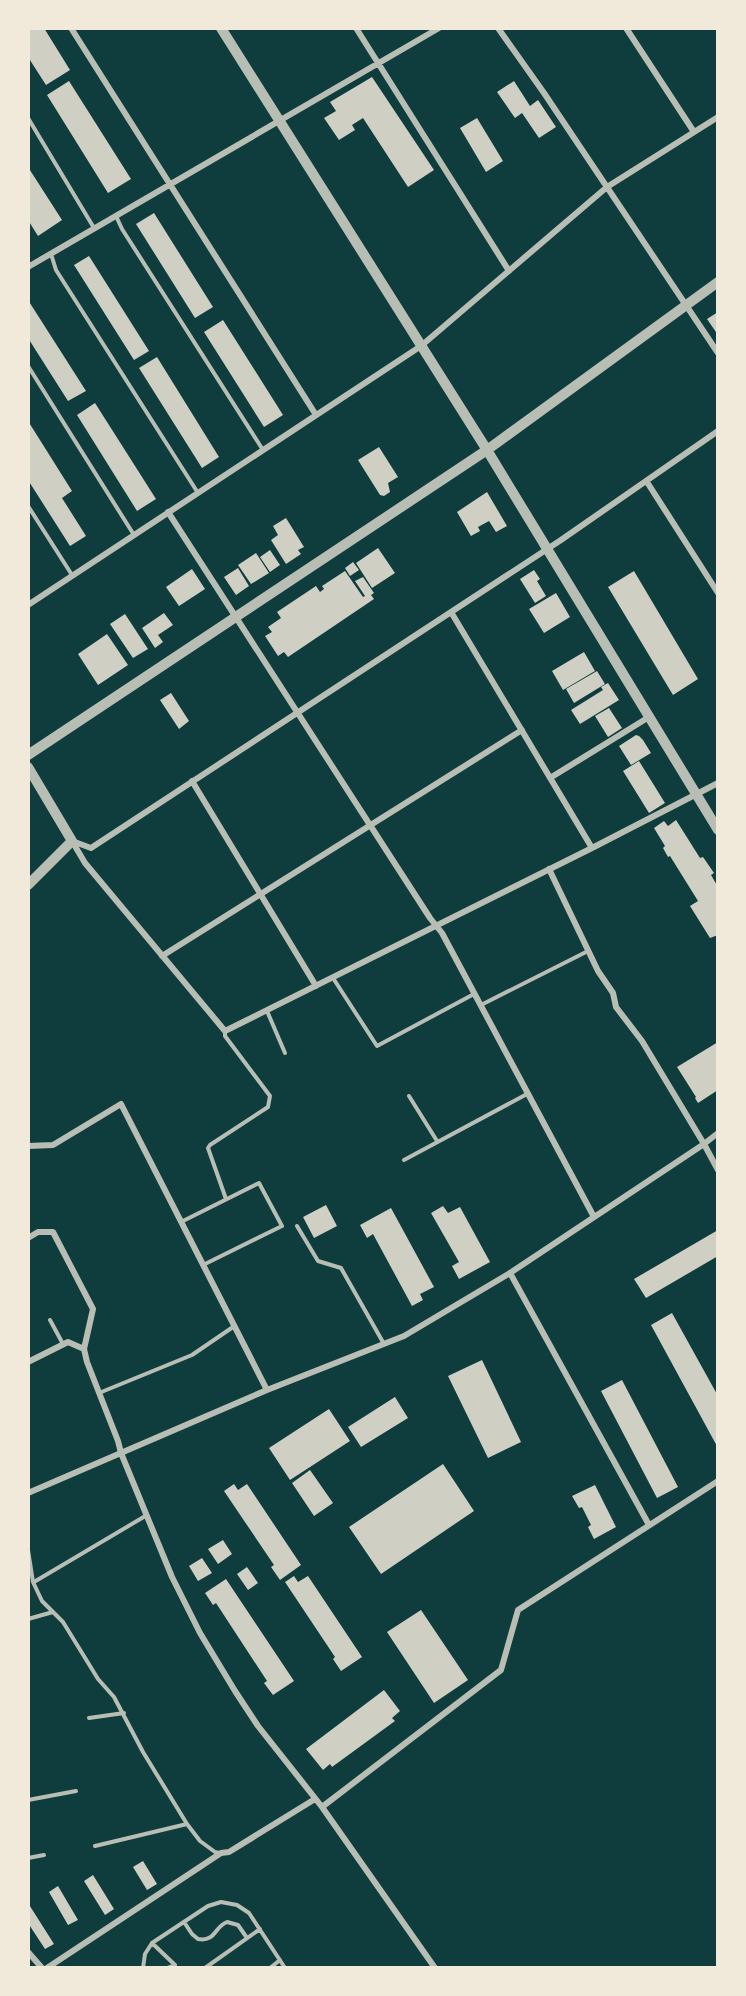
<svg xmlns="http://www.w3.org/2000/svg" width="746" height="1996" font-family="Commissioner,sans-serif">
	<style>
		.building { fill: #cfcfc3 }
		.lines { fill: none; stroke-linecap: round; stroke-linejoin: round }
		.service { stroke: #b8beb3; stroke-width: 4 }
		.minor { stroke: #b8beb3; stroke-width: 6 }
		.tertiary { stroke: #b8beb3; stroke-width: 10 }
	</style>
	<rect width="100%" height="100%" fill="#0f3d3e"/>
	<path class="building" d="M28 28H44L70 70 46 85 28 57Z
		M372 77 434 170 408 187 363 118 352 125 355 130 339 140 324 118 336 111 330 102Z
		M69 81 131 179 108 193 47 95Z
		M514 81 530 106 538 100 556 127 539 138 522 113 515 118 497 92Z
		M477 118 503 161 486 172 460 128Z
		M28 167 62 220 38 236 28 220Z
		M154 213 213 307 195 318 136 224Z
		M89 256 149 351 134 360 74 265Z
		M28 300 86 391 68 401 28 338Z
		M718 312V335L707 319Z
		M223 320 283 415 264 427 204 332Z
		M157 357 219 457 202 468 139 368Z
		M95 403 156 499 137 511 77 415Z
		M28 421 72 491 62 498 86 536 70 546 28 480Z
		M379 447 398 477 388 483 390 492 384 496 380 495 358 460Z
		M487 492 507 526 496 532 489 521 478 527 480 531 471 536 457 512Z
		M286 518 304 547 298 550 301 554 286 564 271 540 278 535 273 526Z
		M378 548 395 573 372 588 356 563Z
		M270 550 280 565 270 572 260 557Z
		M256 553 269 573 251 584 238 565Z
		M353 562 359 570 350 576 345 568Z
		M238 568 249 586 236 595 224 577Z
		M192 569 205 589 179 606 166 587Z
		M534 570 540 579 537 581 546 596 535 603 520 579Z
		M345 571 363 597 365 596 355 581 363 577 374 593 371 595 374 599 288 657 284 652 278 656 265 636 272 632 268 627 281 618 277 612 316 586 320 592 324 589 322 586Z
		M634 571 698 679 673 695 608 587Z
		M556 593 570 617 544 633 529 609Z
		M164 613 173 625 158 635 163 642 155 648 142 628Z
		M125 614 148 649 133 658 110 624Z
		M107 634 128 665 98 685 78 654Z
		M584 652 595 671 563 690 552 671Z
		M597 671 605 684 574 703 566 689Z
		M608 683 619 700 580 724 571 710 603 690 601 687Z
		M171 693 189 721 179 729 160 700Z
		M609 708 622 728 608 737 595 716Z
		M636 735 639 736 643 740 651 753 631 765 619 746Z
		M639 761 665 803 649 813 623 771Z
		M676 820 700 858 703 857 714 873 711 875 718 887V935L710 938 690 906 698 901 670 856 668 857 663 848 665 846 654 828 664 821 668 826Z
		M718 1042V1090L698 1103 695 1098 696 1097 677 1067Z
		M326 1205 337 1226 314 1238 303 1217Z
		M443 1206 448 1213 460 1207 490 1262 459 1279 452 1266 459 1262 431 1213Z
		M391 1208 434 1287 420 1294 423 1300 412 1306 373 1234 367 1238 360 1225Z
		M718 1230V1256L646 1298 634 1279Z
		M672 1313 718 1396V1448L651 1325Z
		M482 1360 521 1442 488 1458 448 1376Z
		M622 1380 678 1487 657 1498 601 1391Z
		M395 1397 408 1418 361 1447 348 1427Z
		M329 1409 350 1441 290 1480 269 1448Z
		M443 1464 474 1511 381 1574 349 1527Z
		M310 1470 333 1503 314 1516 292 1483Z
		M234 1484 238 1490 247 1484 301 1565 280 1580 271 1567 274 1565 224 1491Z
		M595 1485 616 1527 594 1539 588 1527 591 1525 582 1507 579 1508 572 1496Z
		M223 1540 232 1554 218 1564 208 1549Z
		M202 1558 212 1573 198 1581 189 1566Z
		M247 1567 258 1583 248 1590 237 1574Z
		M294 1576 298 1582 308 1576 362 1657 341 1671 333 1659 335 1657 285 1582Z
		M226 1579 294 1681 273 1695 264 1683 267 1681 216 1603 213 1605 205 1593Z
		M421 1610 468 1680 434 1703 387 1632Z
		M384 1690 400 1711 392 1718 395 1721 332 1767 330 1764 323 1770 306 1749Z
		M143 1861 157 1884 147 1890 133 1867Z
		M93 1875 114 1909 105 1915 84 1881Z
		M58 1886 78 1920 68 1925 49 1892Z
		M28 1903 54 1944 45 1949 28 1923Z"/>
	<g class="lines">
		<path class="service" d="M28 118 94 228
			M116 216 122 229 263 450
			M51 254 56 270 198 493
			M28 366 134 535
			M28 506 72 575
			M333 978 377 1046 474 994
			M481 1005 588 951
			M267 1011 285 1053
			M225 1031V1036L270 1096 268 1107 210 1145 208 1148 226 1199
			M409 1096 437 1141
			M404 1160 527 1094
			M181 1222 259 1183 282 1226 203 1265
			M297 1226 318 1261 341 1268 384 1344
			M50 1320 63 1344
			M99 1393 192 1355 233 1327
			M28 1550 33 1582 42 1601 63 1622 98 1679 114 1697 143 1752 187 1824 200 1841 215 1852 219 1853
			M34 1582 147 1515
			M28 1619 53 1612
			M89 1718 124 1713
			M28 1800 76 1791
			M95 1846 187 1824
			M28 1858 44 1855
			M184 1922 192 1934 198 1939C216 1942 214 1927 227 1922L238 1925 247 1938
			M152 1943 175 1965 167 1968
			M143 1968 145 1954 152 1943 208 1906 221 1902 237 1905 249 1913 285 1968
			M205 1968 260 1929
			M270 1968 280 1960"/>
		<path class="minor" d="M71 28 316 415
			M356 28 509 271
			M498 28 544 93 718 353
			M626 28 694 132
			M28 267 439 28
			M647 482 718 593
			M168 512 430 918 442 933 594 1217
			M28 605 421 346 607 187 718 117
			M451 612 592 848
			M550 778 649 717
			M192 781 316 986
			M72 841 85 863 225 1031 592 848 718 783
			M72 841 91 848 561 540 718 431
			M549 869 598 971 613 993 616 1007 642 1041 704 1144 718 1170
			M162 956 522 730
			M28 1146 53 1145 121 1104 267 1390
			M28 1238 38 1232H53L93 1309 84 1349 87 1362 118 1441 121 1453 172 1577 200 1633 235 1691 258 1726 322 1807 435 1968
			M510 1273 649 1525
			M28 1362 68 1342 84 1349
			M28 1493 267 1390 404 1336 510 1273 704 1144 718 1133
			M322 1807 501 1670 518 1610 718 1481
			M28 1952 42 1968
			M47 1968 221 1853 229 1852 315 1799"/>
		<path class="tertiary" d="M221 28 487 450 718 830
			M28 755 487 450 718 282
			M28 767 72 841 28 885"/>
	</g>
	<rect width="746" height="1996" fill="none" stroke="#f1e9da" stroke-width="60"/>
</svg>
